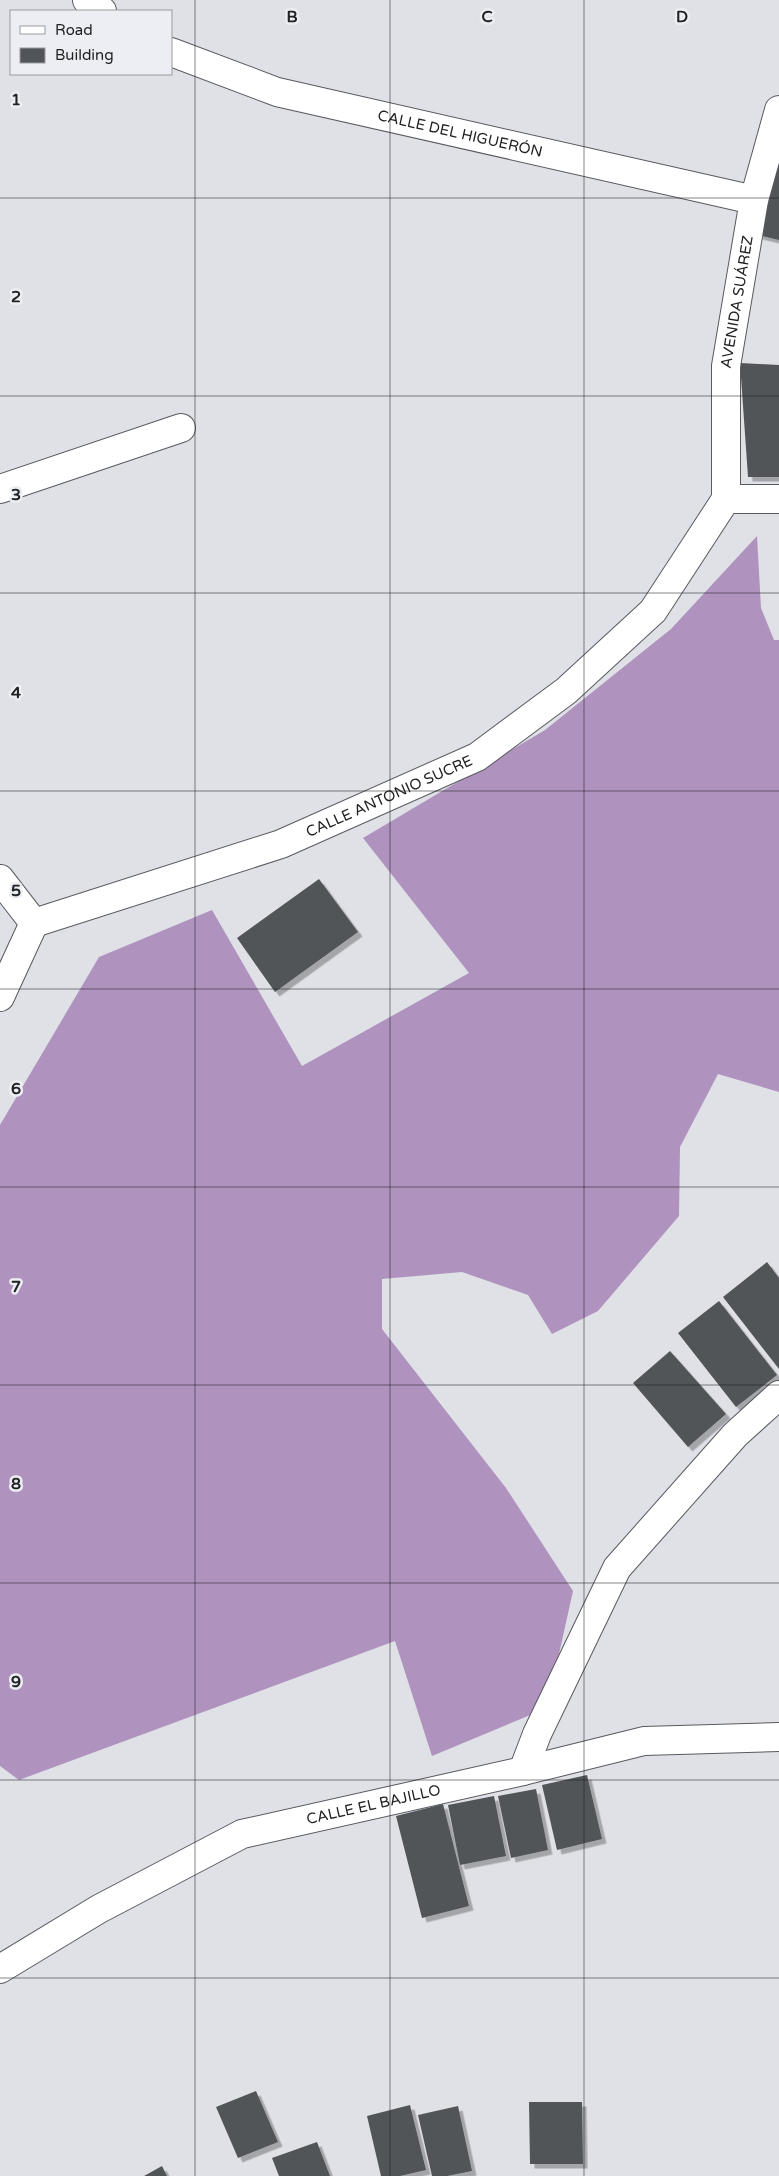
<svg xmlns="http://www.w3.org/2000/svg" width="779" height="2176" font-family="'Varela Round',sans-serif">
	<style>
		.forest { fill: #af93be }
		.building { fill: #515559; filter: url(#shadow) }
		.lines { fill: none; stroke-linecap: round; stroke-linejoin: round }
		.minor-casing { stroke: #595a60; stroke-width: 30 }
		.minor { stroke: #fff; stroke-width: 28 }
		.grid { fill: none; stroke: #212224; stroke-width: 1; stroke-opacity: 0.55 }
		.labels { text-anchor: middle; stroke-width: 5; stroke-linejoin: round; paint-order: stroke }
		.street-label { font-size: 15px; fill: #212224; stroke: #eceef4 }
		.grid-label { font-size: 16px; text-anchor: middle; font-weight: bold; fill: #212224; stroke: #eceef4; stroke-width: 5; stroke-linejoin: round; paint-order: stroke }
	</style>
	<defs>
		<filter id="shadow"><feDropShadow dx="4.5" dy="4.5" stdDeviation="0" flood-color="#0004"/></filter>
	</defs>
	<rect width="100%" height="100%" fill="#dfe1e7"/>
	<path class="forest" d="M757 536 761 608 774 640H779V1092L718 1074 680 1147 679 1216 598 1311 552 1334 528 1295 462 1272 382 1279V1329L506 1488 573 1591 547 1708 432 1756 395 1641 19 1780 0 1766V1125L99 957 212 910 302 1066 469 973 363 838 545 730 671 629Z"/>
	<path class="building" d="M779 135V240L758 235Z
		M740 363 779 365V477H748Z
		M319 879 358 932 275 992 237 938Z
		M767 1262 779 1278V1369L723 1297Z
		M719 1301 777 1375 736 1407 678 1333Z
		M670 1351 726 1414 688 1447 633 1383Z
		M587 1775 602 1839 557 1850 542 1785Z
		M536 1789 548 1850 511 1858 498 1796Z
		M494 1796 506 1856 460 1865 448 1805Z
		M443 1804 469 1906 422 1918 396 1816Z
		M256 2091 278 2142 238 2158 216 2107Z
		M529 2102H582L583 2164H530Z
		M410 2105 426 2170 400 2176H381L367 2116Z
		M458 2106 472 2171 447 2176H432L418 2115Z
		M317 2142 330 2176H279L272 2158Z
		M162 2166 167 2176H144Z"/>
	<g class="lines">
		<g class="minor-casing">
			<g id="minor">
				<path d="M87 0 102 11"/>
				<path id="s1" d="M171 52 277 92 754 200"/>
				<path d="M0 489 181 428"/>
				<path id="s2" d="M726 499V366L754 200 779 110"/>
				<path d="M726 499H779"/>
				<path d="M0 879 34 923"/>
				<path id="s3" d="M0 997 34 923 281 844 477 757 566 691 653 611 726 499"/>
				<path d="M523 1771 537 1734 617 1568 735 1435 779 1395"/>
				<path id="s4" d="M0 1969 99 1909 242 1834 523 1771 644 1741 779 1737"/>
			</g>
		</g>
		<use href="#minor" class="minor"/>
	</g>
	<path class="grid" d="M195 0V2176M390 0V2176M584 0V2176M0 198H779M0 396H779M0 593H779M0 791H779M0 989H779M0 1187H779M0 1385H779M0 1583H779M0 1780H779M0 1978H779"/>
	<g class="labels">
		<g class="street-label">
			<text dy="5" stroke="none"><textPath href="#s1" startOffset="301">CALLE DEL HIGUERÓN</textPath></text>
			<text dy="5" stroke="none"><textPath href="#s2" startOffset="198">AVENIDA SUÁREZ</textPath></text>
			<text dy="5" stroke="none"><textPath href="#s3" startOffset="459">CALLE ANTONIO SUCRE</textPath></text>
			<text dy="5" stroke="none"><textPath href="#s4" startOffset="412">CALLE EL BAJILLO</textPath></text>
		</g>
	</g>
	<g class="grid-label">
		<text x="292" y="22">B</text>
		<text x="487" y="22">C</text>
		<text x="682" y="22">D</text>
		<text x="16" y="105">1</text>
		<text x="16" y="302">2</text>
		<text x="16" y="500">3</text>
		<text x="16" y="698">4</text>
		<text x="16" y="896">5</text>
		<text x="16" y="1094">6</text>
		<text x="16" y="1292">7</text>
		<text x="16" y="1489">8</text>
		<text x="16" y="1687">9</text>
	</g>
	<rect x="10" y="10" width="162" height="65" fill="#eceef4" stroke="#9b9ca1"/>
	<rect x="20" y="26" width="25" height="8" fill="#ffffff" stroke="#9b9ca1"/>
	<text x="55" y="35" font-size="15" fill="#212224">Road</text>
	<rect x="20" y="48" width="25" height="15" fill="#515559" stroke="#9b9ca1"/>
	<text x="55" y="60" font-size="15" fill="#212224">Building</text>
</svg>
